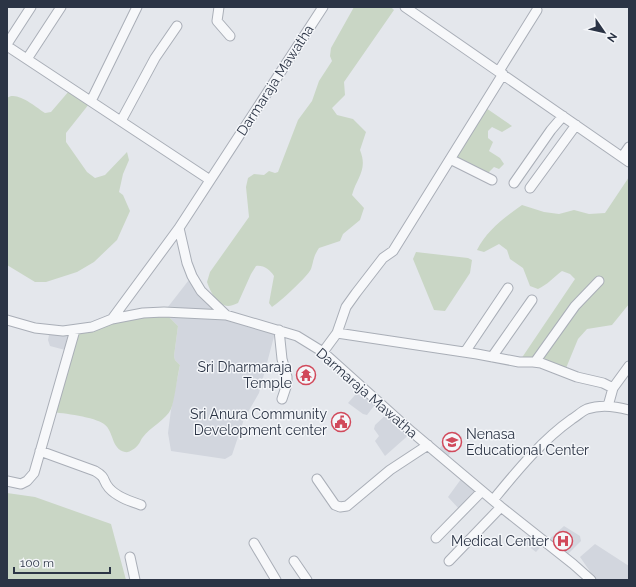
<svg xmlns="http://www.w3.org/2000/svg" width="636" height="587" font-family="Raleway,sans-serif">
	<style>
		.built { fill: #d2d6de }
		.green { fill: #c9d6c5 }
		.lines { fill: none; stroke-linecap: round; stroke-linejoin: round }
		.minor-casing { stroke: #a9aeb7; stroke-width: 11 }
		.minor { stroke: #f7f8fa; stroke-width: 9 }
		.labels { text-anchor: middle; stroke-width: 3; stroke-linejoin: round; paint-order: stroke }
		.street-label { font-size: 14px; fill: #2b3445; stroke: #f4f6f9 }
		.poi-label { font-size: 14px; fill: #2b3445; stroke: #f4f6f9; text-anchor: end }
	</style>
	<rect width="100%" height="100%" fill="#e4e7ec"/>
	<path class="built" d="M192 276 226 315 276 329 259 393 244 419 232 455 225 459 171 451 168 433 171 410 180 365 175 360 174 356 178 326 164 312Z
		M50 330H75L69 351 50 346 48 340Z
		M362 387 377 402 367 415 363 414 348 403Z
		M389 412 412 432 385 456 375 441 379 436 374 429 375 425Z
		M455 431 462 437 446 459 438 450Z
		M464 475 482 491 460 510 448 497Z
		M564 526 580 536 581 541 565 557 545 542 536 552 523 542 526 537 533 533 545 542 553 536Z
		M595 544 629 566V580H596L580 557Z"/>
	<path class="green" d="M354 7H391L394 10 344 82 345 95 332 108 337 115 353 119 366 132 360 150C368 170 357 177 352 195L364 208 360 220 343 234 340 241 319 248C313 257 314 260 311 269 308 276 280 302 272 307L269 303 274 276C270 270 264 265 256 266L251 274 238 303C235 304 231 306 228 306 217 306 210 291 207 282L210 272 249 217 246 187 248 178 254 174 264 175 269 171 275 173 278 172 298 120 312 101 319 81 332 61 330 56 331 48Z
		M69 91 89 104 66 133V142L87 172 95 178 105 175 127 152 129 160 123 174 119 192 123 195 130 211 117 240 94 262 77 272 46 282H35L7 265V98C16 90 36 107 45 113L51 112Z
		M483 106 512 126 502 132 492 127 488 131V138L493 142 489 151 500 158 504 164 499 169 494 167 487 174 452 156Z
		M629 177V304L612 325 587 329 578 339 564 373 519 362 575 279 570 274 562 271C554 277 547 285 538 289L530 286 523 268 510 259 507 250 499 244 484 252 477 250C486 231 505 217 522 205L544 212 559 214 574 210 589 214 605 213Z
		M416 252 468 258 472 260 470 273 445 311 434 310 413 259Z
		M164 312 178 326 174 356 175 360 180 365C177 377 175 399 171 409 166 420 150 427 143 437 141 439 140 443 138 445 136 448 129 453 125 452 111 449 114 431 104 424 95 417 63 413 51 412L75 330Z
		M7 493 35 497 111 524 126 580H7Z"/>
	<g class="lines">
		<g class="minor-casing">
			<path id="minor" d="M219 7 217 21 230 36
				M323 7 179 228 187 263 192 276 201 291 226 315 297 336 323 352 412 432 501 507 573 564 591 580
				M405 7 629 162
				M7 44 31 7
				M7 46 210 180
				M27 59 61 7
				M499 71 537 10
				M91 101 137 7
				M121 121 155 58 177 26
				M622 157 629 147
				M450 159 492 180
				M514 183 551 130 563 116
				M530 188 576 125
				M112 319 143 313 164 312 226 315
				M7 320 35 328 63 331 92 327 112 319 179 228
				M279 330 282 359 287 377V384L282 399
				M337 333 346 307 356 293 383 258 393 251 503 74
				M323 352 337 333 477 354 519 362H533L541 363 577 377 603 383 613 388
				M465 352 508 288
				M492 357 532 300
				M535 362 575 306 599 281
				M608 406 613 388 629 366
				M40 451 95 471C107 478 102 480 109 488 117 497 130 501 141 505
				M317 479 335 505 340 507 347 506 390 470 428 445
				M7 481 21 484 27 481 34 473 75 330
				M493 500C517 471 541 441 572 419 577 416 582 411 587 409 601 404 615 406 629 410
				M436 538 482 491
				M254 543 276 580
				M130 557 135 580
				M294 561 307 580
				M449 561 501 507"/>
		</g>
		<use href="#minor" class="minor"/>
	</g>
	<defs>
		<g id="temple-ring" transform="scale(1)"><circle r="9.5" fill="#f4f6f9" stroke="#d1495b" stroke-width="1.5"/><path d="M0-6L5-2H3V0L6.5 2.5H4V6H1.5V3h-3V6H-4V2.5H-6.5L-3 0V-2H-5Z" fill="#d1495b"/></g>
		<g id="civic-ring" transform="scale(1)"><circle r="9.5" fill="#f4f6f9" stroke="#d1495b" stroke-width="1.5"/><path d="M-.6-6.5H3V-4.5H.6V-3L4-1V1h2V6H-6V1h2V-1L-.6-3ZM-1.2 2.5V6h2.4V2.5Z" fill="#d1495b"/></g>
		<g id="university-ring" transform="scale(1)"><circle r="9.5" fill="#f4f6f9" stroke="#d1495b" stroke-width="1.5"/><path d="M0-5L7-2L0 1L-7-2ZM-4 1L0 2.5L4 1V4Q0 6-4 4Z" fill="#d1495b"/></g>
		<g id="hospital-ring" transform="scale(1)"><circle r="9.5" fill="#f4f6f9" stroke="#d1495b" stroke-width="1.5"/><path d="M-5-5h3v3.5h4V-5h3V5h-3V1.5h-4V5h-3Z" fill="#d1495b"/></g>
	</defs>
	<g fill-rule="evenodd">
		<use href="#temple-ring" x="306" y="375"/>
		<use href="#civic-ring" x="341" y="422"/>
		<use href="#university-ring" x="452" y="442"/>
		<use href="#hospital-ring" x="563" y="541"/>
	</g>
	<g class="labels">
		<g class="street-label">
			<text transform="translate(275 80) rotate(-57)" y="5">Darmaraja Mawatha</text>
			<text transform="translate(367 393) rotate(41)" y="5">Darmaraja Mawatha</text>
		</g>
		<g class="poi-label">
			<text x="292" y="372">Sri Dharmaraja<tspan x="292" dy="16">Temple</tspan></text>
			<text x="327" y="419">Sri Anura Community<tspan x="327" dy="16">Development center</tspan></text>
			<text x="466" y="439" text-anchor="start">Nenasa<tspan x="466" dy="16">Educational Center</tspan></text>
			<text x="549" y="546">Medical Center</text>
		</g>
	</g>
	<rect width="636" height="587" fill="none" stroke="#2b3445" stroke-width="16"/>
	<g transform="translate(604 32) rotate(124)" stroke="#f4f6f9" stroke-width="3" paint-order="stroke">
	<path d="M0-3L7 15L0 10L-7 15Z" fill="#2b3445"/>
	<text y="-6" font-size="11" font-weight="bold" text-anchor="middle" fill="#2b3445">N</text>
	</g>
	<path d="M14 567v6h96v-6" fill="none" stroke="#2b3445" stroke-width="2"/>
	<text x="20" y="567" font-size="12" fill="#2b3445" stroke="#f4f6f9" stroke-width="3" paint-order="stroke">100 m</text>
</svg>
